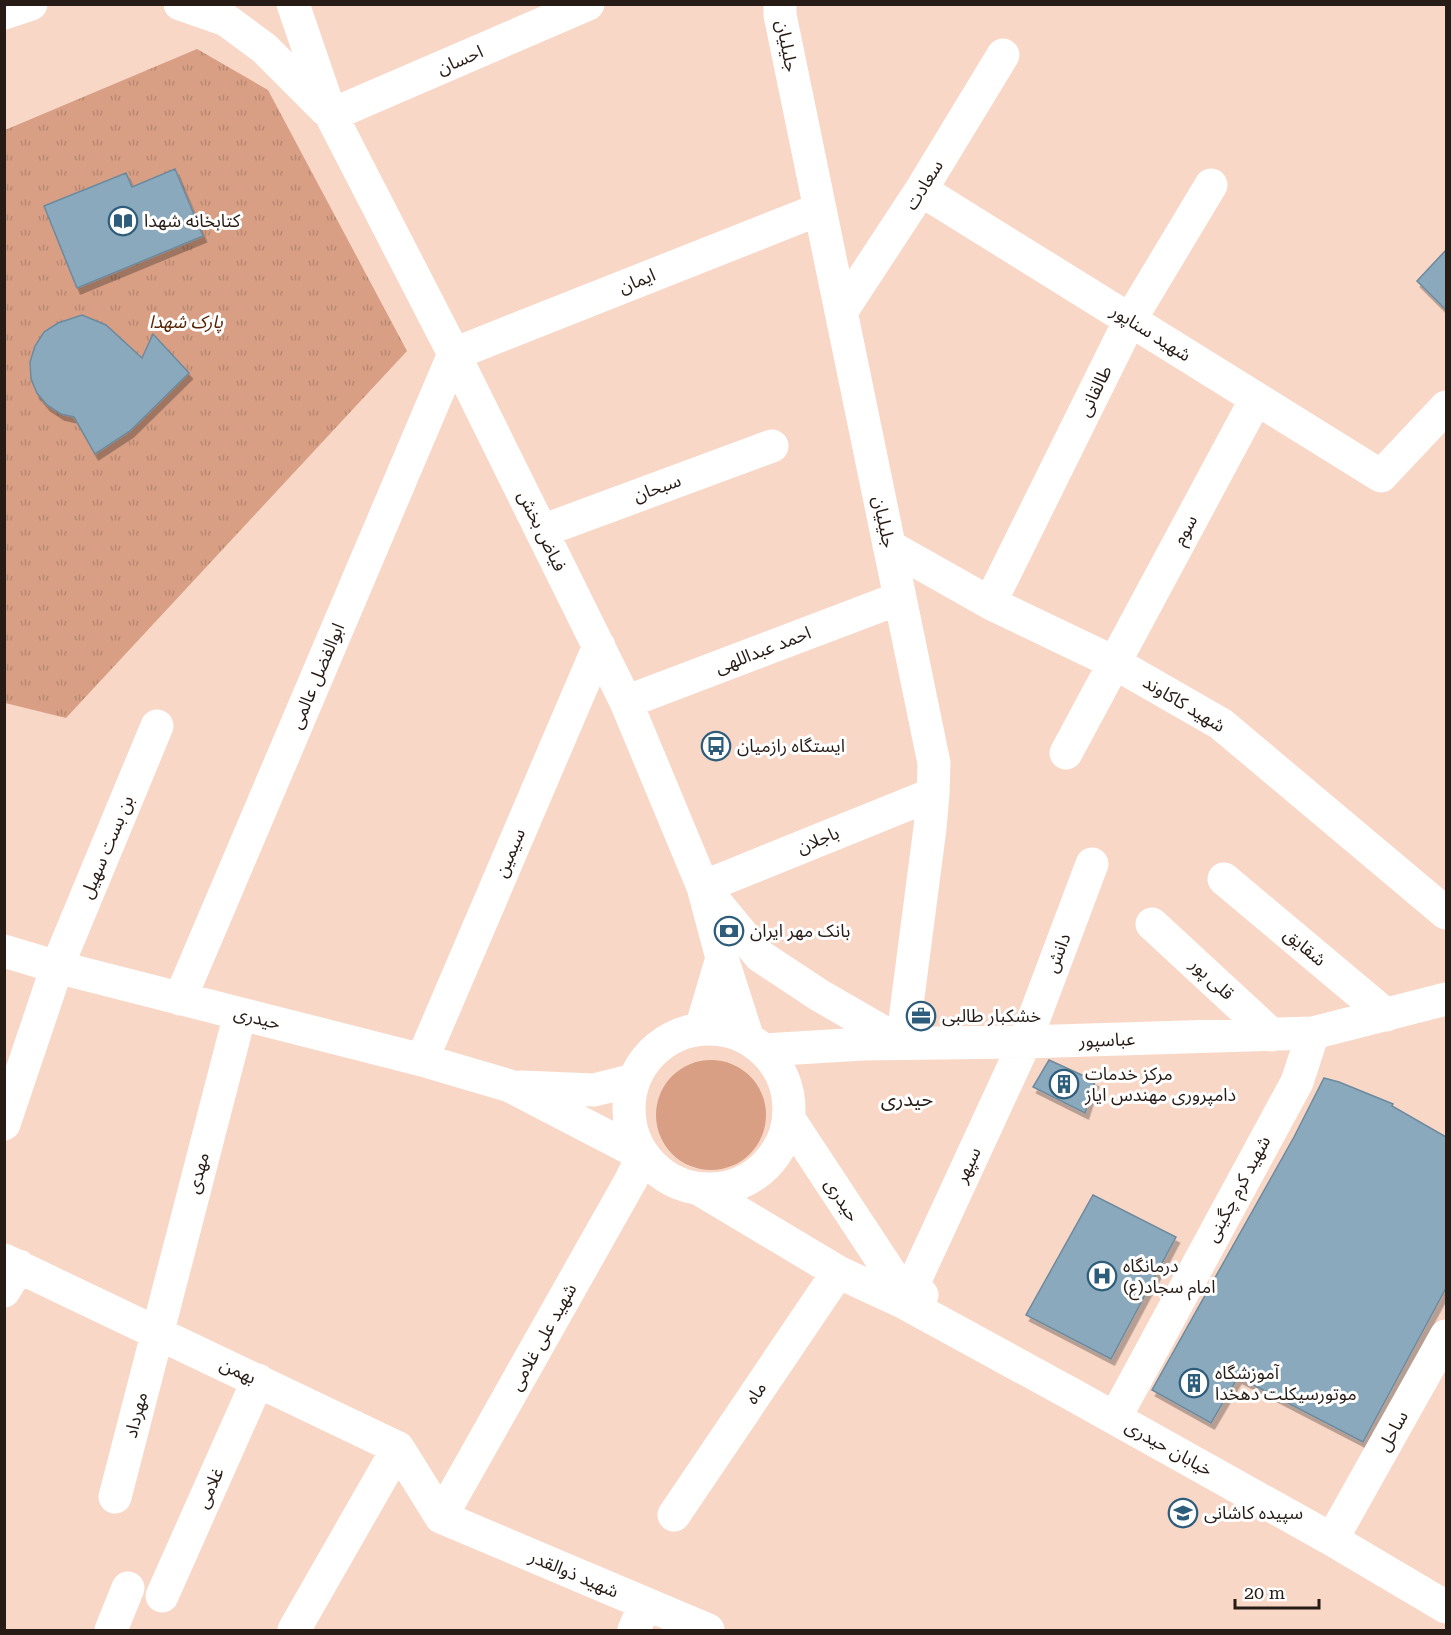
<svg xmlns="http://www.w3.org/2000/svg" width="1451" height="1635" font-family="'Roboto Serif','Noto Sans Arabic',serif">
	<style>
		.green { fill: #d89f84 }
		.park { fill: url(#park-tufts) }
		.building { fill: #8ba9bd; stroke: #6d8a9e; stroke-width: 1.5; filter: url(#shadow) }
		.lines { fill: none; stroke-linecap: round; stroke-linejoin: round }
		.minor { stroke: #fff; stroke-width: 33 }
		.labels { text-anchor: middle; stroke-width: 6; stroke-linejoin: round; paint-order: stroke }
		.street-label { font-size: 18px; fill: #271b16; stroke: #fff }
		.poi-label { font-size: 18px; fill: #271b16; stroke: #fff; text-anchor: start }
		.park-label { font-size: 18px; font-style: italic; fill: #582303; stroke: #fff }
		.neighbourhood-label { font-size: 20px; fill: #271b16; stroke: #fff }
	</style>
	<defs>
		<pattern id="park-tufts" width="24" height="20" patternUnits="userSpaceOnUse" patternTransform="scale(1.5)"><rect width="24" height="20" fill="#d89f84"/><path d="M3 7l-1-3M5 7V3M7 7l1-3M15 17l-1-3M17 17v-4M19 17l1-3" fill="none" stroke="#b98871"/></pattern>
		<filter id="shadow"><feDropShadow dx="3.5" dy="6" stdDeviation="0" flood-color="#0004"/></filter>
	</defs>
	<rect width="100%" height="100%" fill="#f9d7c7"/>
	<path class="green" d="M656 1115a55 55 0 1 1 110 0a55 55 0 1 1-110 0Z"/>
	<path class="park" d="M197 49 268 90 407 351 66 718 5 703V130Z"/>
	<path class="building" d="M175 169 203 236 77 288 44 206 126 173 132 187Z
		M1446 250V310L1417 281Z
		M82 315 106 325 142 358 153 334 189 373 130 431 95 454 74 417 61 414 47 405 37 393 31 379 30 362 35 346 44 332 58 323Z
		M1049 1060 1095 1081 1085 1113 1033 1087Z
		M1324 1078 1339 1082 1393 1104 1392 1106 1446 1137V1288L1363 1442 1238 1377 1211 1423 1152 1390 1294 1137Z
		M1093 1195 1176 1237 1111 1359 1026 1315Z"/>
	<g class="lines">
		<path class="minor" d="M180 4 226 20 264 48 326 110
			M293 4 331 115 454 354 626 702 703 887 722 958 748 1039
			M780 4V15L934 763 933 794 930 828 902 1043 819 995 760 956 703 887 933 794
			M4 13 31 4
			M331 115 588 4
			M921 190 1381 476 1446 407
			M841 312 921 190 1003 55
			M542 531 772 446
			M889 546 990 603 1113 662 1221 724 1446 913
			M990 603 1130 320 1211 185
			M626 702 900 598
			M1066 753 1256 399
			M1224 879 1386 1015
			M1152 924 1272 1035
			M4 951 57 967 422 1060 510 1086 643 1155 631 1180 441 1517
			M180 999 454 354 820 209
			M701 1029 722 958
			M629 1109a80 80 0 1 1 160 0a80 80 0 1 1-160 0Z
			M764 1050 863 1044 1025 1042 1313 1033 1446 999
			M422 1060 599 646
			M521 1087 594 1090 634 1080
			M789 1119 895 1280 922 1295
			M4 1124 57 967 157 726
			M701 1190 838 1272 903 1302 1075 1396 1331 1539 1446 1607
			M4 1260 398 1448 441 1517
			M911 1289 1025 1042 1092 864
			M4 1291 19 1266
			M1122 1405 1297 1082 1313 1033
			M115 1497 240 1014
			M674 1515 838 1272
			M441 1517 708 1630
			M1340 1525 1446 1336
			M162 1596 258 1380
			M111 1630 128 1588
			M294 1630 398 1448
			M634 1630 645 1604"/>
	</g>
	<defs>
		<g id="library-ring" transform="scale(1.5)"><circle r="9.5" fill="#fff" stroke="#2d5d7b" stroke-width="1.5"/><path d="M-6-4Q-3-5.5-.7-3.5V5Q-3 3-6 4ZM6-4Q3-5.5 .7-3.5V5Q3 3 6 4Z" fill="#2d5d7b"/></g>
		<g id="bus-ring" transform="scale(1.5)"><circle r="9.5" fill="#fff" stroke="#2d5d7b" stroke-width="1.5"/><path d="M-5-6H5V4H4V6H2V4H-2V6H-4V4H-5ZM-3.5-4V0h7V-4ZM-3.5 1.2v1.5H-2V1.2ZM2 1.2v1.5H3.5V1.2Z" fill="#2d5d7b"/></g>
		<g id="bank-ring" transform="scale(1.5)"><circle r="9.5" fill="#fff" stroke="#2d5d7b" stroke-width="1.5"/><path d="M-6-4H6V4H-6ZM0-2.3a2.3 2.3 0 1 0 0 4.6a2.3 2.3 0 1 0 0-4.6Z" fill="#2d5d7b"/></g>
		<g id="office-ring" transform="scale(1.5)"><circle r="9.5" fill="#fff" stroke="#2d5d7b" stroke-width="1.5"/><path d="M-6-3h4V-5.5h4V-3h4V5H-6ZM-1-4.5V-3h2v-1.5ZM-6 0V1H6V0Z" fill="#2d5d7b"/></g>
		<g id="building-ring" transform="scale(1.5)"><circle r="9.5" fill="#fff" stroke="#2d5d7b" stroke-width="1.5"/><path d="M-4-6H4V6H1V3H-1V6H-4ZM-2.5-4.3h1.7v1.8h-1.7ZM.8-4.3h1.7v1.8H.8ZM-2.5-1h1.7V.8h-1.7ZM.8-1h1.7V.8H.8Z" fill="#2d5d7b"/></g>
		<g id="hospital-ring" transform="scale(1.5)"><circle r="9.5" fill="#fff" stroke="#2d5d7b" stroke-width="1.5"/><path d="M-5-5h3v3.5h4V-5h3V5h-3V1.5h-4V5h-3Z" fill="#2d5d7b"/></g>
		<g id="school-ring" transform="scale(1.5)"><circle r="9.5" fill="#fff" stroke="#2d5d7b" stroke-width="1.5"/><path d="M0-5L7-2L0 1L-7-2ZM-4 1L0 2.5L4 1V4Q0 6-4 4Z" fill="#2d5d7b"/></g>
	</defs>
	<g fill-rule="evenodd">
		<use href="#library-ring" x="123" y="221"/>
		<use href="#bus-ring" x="716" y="746"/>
		<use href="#bank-ring" x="729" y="931"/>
		<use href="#office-ring" x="921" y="1016"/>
		<use href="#building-ring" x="1064" y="1084"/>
		<use href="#hospital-ring" x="1102" y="1276"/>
		<use href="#building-ring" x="1194" y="1383"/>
		<use href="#school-ring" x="1183" y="1513"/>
	</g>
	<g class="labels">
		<g class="street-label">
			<text transform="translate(787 46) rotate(79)" y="6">جلیلیان</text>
			<text transform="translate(460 60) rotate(-23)" y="6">احسان</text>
			<text transform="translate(924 185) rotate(-58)" y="6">سعادت</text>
			<text transform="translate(637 281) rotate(-22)" y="6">ایمان</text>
			<text transform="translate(1151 333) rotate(32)" y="6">شهید سناپور</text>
			<text transform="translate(1095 391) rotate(-64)" y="6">طالقانی</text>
			<text transform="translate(657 488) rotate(-20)" y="6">سبحان</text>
			<text transform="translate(884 522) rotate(78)" y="6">جلیلیان</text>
			<text transform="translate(1185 530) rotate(-61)" y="6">سوم</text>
			<text transform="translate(542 531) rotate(64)" y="6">فیاض بخش</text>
			<text transform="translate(763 650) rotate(-21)" y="6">احمد عبداللهی</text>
			<text transform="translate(317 676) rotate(-67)" y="6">ابوالفضل عالمی</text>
			<text transform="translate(1184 704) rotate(31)" y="6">شهید کاکاوند</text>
			<text transform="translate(818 840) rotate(-22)" y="6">باجلان</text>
			<text transform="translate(107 847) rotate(-67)" y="6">بن بست سهیل</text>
			<text transform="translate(510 853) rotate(-67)" y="6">سیمین</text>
			<text transform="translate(1305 947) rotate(40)" y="6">شقایق</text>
			<text transform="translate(1058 953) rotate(-69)" y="6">دانش</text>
			<text transform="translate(1212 979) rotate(43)" y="6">قلی پور</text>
			<text transform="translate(257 1018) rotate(14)" y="6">حیدری</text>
			<text transform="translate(1107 1040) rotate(-2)" y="6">عباسپور</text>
			<text transform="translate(968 1165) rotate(-65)" y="6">سپهر</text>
			<text transform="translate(198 1173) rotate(-75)" y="6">مهدی</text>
			<text transform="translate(1238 1189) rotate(-62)" y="6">شهید کرم چگینی</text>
			<text transform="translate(842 1200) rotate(57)" y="6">حیدری</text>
			<text transform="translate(543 1337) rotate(-61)" y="6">شهید علی غلامی</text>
			<text transform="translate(238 1371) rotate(25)" y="6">بهمن</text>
			<text transform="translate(756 1393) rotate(-56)" y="6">ماه</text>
			<text transform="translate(136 1415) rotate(-76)" y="6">مهرداد</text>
			<text transform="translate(1393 1431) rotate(-61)" y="6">ساحل</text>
			<text transform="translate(1169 1448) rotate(29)" y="6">خیابان حیدری</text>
			<text transform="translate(210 1488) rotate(-66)" y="6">غلامی</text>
			<text transform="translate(574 1574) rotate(23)" y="6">شهید ذوالقدر</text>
		</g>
		<g class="poi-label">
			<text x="144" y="227">کتابخانه شهدا</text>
			<text x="737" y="752">ایستگاه رازمیان</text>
			<text x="750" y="937">بانک مهر ایران</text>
			<text x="942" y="1022">خشکبار طالبی</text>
			<text x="1085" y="1080">مرکز خدمات<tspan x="1085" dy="21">دامپروری مهندس ایاز</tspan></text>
			<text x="1123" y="1272">درمانگاه<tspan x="1123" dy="21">امام سجاد(ع)</tspan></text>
			<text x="1215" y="1379">آموزشگاه<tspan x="1215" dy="21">موتورسیکلت دهخدا</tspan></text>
			<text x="1204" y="1519">سپیده کاشانی</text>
		</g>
		<g class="park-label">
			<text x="186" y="328">پارک شهدا</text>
		</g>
		<g class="neighbourhood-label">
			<text x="907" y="1106">حیدری</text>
		</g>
	</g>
	<rect width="1451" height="1635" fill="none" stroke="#271b16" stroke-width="12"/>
	<path d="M1235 1599v9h84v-9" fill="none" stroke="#271b16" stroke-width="3"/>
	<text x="1244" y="1599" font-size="18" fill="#271b16" stroke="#ffffff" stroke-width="4.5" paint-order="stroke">20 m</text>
</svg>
